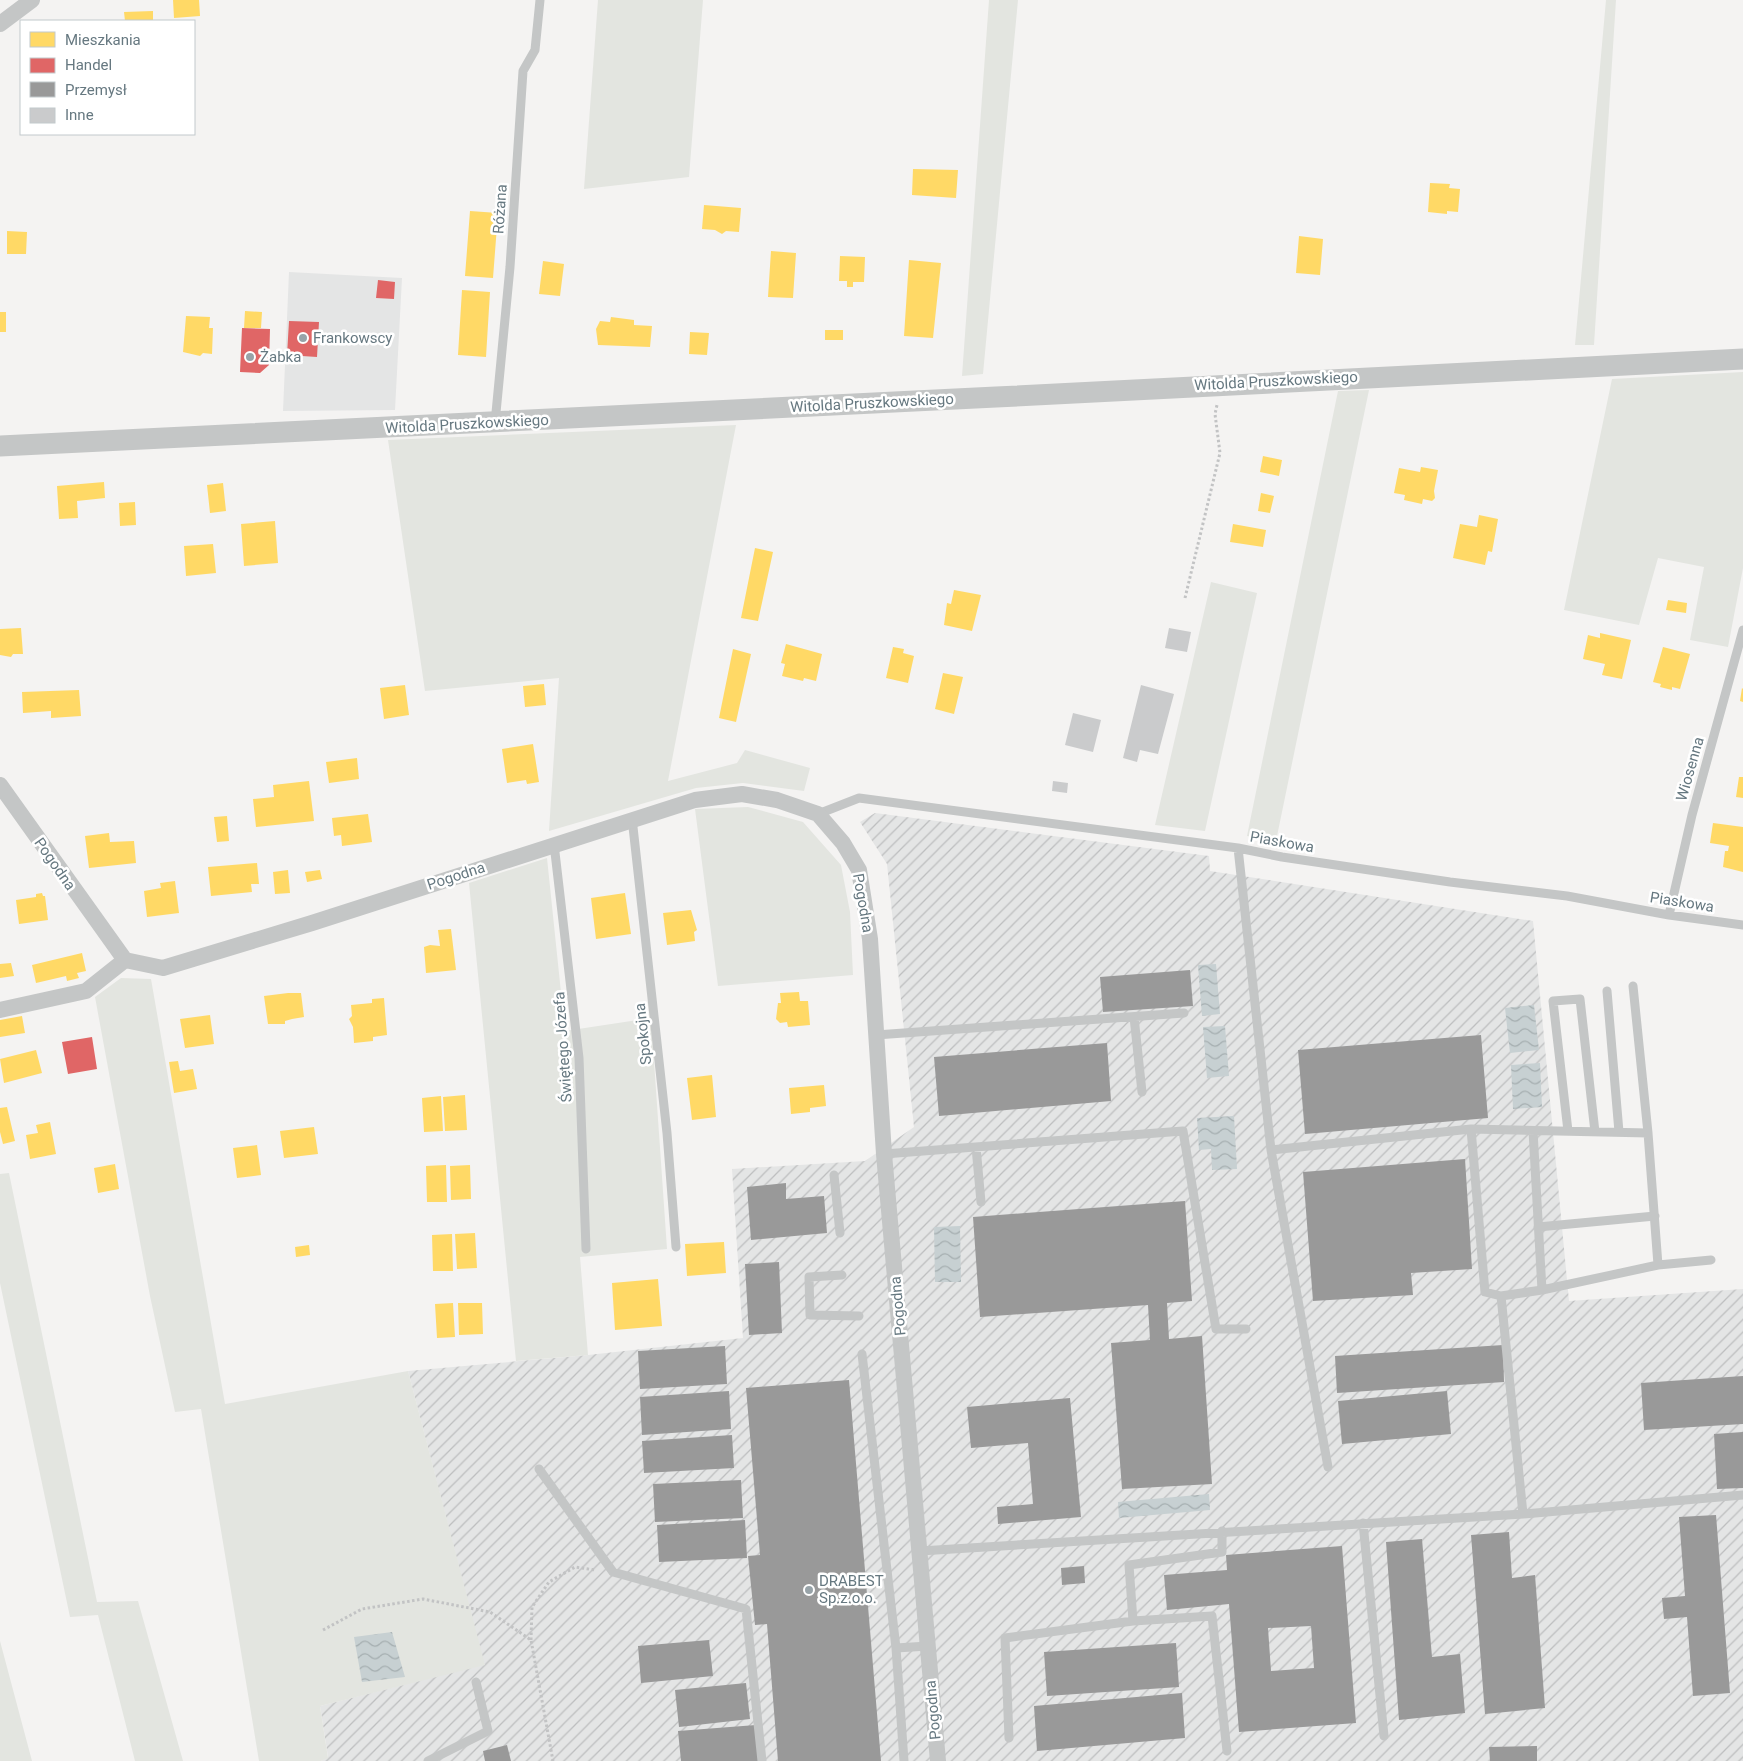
<svg xmlns="http://www.w3.org/2000/svg" width="1743" height="1761" font-family="Roboto,sans-serif">
	<style>
		.built { fill: #e4e5e5 }
		.industrial { fill: url(#industrial-furrows) }
		.grass { fill: #e3e5e0 }
		.water { fill: url(#water-waves) }
		.homes { fill: #ffd966 }
		.shops { fill: #e06666 }
		.industry { fill: #999; fill-rule: evenodd }
		.building { fill: #cacbcc }
		.lines { fill: none; stroke-linecap: round; stroke-linejoin: round }
		.path { stroke: #c2c3c4; stroke-width: 3; stroke-dasharray: 2.5 2.5; stroke-linecap: butt }
		.service { stroke: #c4c6c6; stroke-width: 9 }
		.minor { stroke: #c4c6c6; stroke-width: 16 }
		.tertiary { stroke: #c4c6c6; stroke-width: 21 }
		.poi-dot { fill: #98a3a8; stroke: #fff; stroke-width: 2 }
		.labels { text-anchor: middle; stroke-width: 5; stroke-linejoin: round; paint-order: stroke }
		.street-label { font-size: 15px; fill: #667880; stroke: #fff }
		.poi-label { font-size: 15px; fill: #667880; stroke: #fff; text-anchor: start }
	</style>
	<defs>
		<pattern id="industrial-furrows" width="10" height="10" patternUnits="userSpaceOnUse" patternTransform="scale(1.25)"><rect width="10" height="10" fill="#e4e5e5"/><path d="M-1 1l2-2M0 10L10 0M9 11l2-2" fill="none" stroke="#bdbebf"/></pattern>
		<pattern id="water-waves" width="16" height="10" patternUnits="userSpaceOnUse" patternTransform="scale(1.25)"><rect width="16" height="10" fill="#c7d0d2"/><path d="M0 5q4-4 8 0t8 0" fill="none" stroke="#a5aeb0"/></pattern>
	</defs>
	<rect width="100%" height="100%" fill="#f4f3f2"/>
	<path class="built" d="M289 272 402 278 395 410 283 411Z"/>
	<path class="industrial" d="M875 813 1209 856 1210 871 1533 921 1569 1301 1743 1289V1761H321L328 1757 320 1706 484 1664 408 1371 588 1355 743 1338 732 1169 865 1161 914 1127 887 864 860 822Z"/>
	<path class="grass" d="M598 0H703L689 177 584 189Z
		M989 0H1018L983 374 962 376Z
		M1606 0H1616L1594 345H1575Z
		M1743 372V568L1728 647 1690 640 1704 567 1658 558 1639 625 1564 610 1612 379Z
		M1369 390 1276 841 1247 836 1338 391Z
		M736 425 668 781 737 763 745 750 810 768 804 791 743 783 696 788 549 831 559 678 425 691 388 440Z
		M1211 582 1257 593 1205 831 1155 825Z
		M748 807 803 822 841 865 850 912 853 975 718 986 695 809Z
		M547 858 565 1031 651 1018 667 1249 580 1257 588 1355 516 1361 469 883Z
		M121 978 151 979 225 1404 408 1371 485 1665 320 1706 328 1758 321 1761H259L201 1409 175 1412 150 1296 95 997Z
		M9 1173 97 1602 138 1601 183 1761H135L98 1615 70 1617 0 1283V1174Z
		M0 1641 32 1761H0Z"/>
	<path class="water" d="M1216 964 1220 1014 1202 1016 1198 965Z
		M1534 1005 1539 1050 1510 1053 1505 1008Z
		M1225 1026 1229 1076 1207 1078 1203 1027Z
		M1540 1063 1542 1107 1513 1109 1511 1065Z
		M1234 1116 1237 1169 1212 1170 1211 1149 1199 1150 1197 1118Z
		M960 1226 961 1282H935L934 1227Z
		M1209 1494 1210 1510 1119 1518 1118 1502Z
		M392 1632 405 1677 362 1682 354 1637Z"/>
	<path class="homes" d="M173 0H199L200 16 174 18Z
		M153 11V21H125L124 12Z
		M913 169 958 170 956 198 912 195Z
		M1430 183 1450 184 1449 188 1460 189 1458 212 1447 211V214L1428 212Z
		M704 205 741 208 739 232 726 231 722 234 715 230 702 229Z
		M470 211 498 213 493 278 465 276Z
		M7 231 27 232 26 254H7Z
		M1299 236 1323 239 1320 275 1296 273Z
		M771 251 796 253 793 298 768 297Z
		M840 256 865 257 864 282H853V287H847V281H839Z
		M909 260 941 263 933 338 904 336Z
		M543 261 564 264 560 296 539 294Z
		M462 290 490 292 486 357 458 355Z
		M245 311 262 312 261 328H244Z
		M0 312H6V332H0Z
		M186 316 210 317 209 328H213L212 354 203 353 200 356 183 352Z
		M611 317 634 320V325L652 326 650 347 598 345 596 329 600 321 610 322Z
		M825 330H843V340H825Z
		M690 332 709 333 707 355 689 354Z
		M1263 456 1282 460 1279 476 1260 472Z
		M1421 467 1438 470 1434 491 1435 498 1432 501 1423 499 1422 504 1404 500 1405 495 1394 493 1399 468 1420 472Z
		M104 482 105 498 77 501 78 518 59 519 57 486Z
		M223 483 226 511 210 513 207 485Z
		M1261 493 1274 496 1270 513 1258 511Z
		M135 502 136 525 120 526 119 503Z
		M1479 515 1498 519 1492 552 1488 551 1485 565 1453 558 1460 524 1477 527Z
		M275 521 278 563 244 566 241 524Z
		M1233 524 1266 530 1263 547 1230 542Z
		M213 544 216 573 186 576 184 546Z
		M755 548 773 552 758 621 741 618Z
		M954 590 981 595 972 631 944 625 947 603 951 604Z
		M1668 600 1687 603 1686 613 1666 610Z
		M21 628 23 654H13L11 657 0 655V629Z
		M1600 633 1631 640 1622 679 1602 675 1605 664 1583 659 1588 635 1600 638Z
		M786 644 822 654 816 681 804 678 803 681 782 676 785 664 781 663Z
		M893 647 904 649 903 653 914 656 908 683 886 678Z
		M1663 647 1690 654 1680 689 1672 687V690L1660 687 1661 684 1653 682Z
		M733 649 751 654 736 722 719 718Z
		M943 673 963 677 954 714 935 709Z
		M544 684 546 705 525 707 523 686Z
		M405 685 409 715 384 719 380 688Z
		M1742 688 1743 689V702L1740 701Z
		M79 690 81 716 51 718V711L23 713 22 692Z
		M533 744 539 782 527 784 526 780 507 783 502 749Z
		M357 758 359 779 329 783 326 762Z
		M1739 777H1743V798L1736 797Z
		M309 781 314 821 256 827 253 799 274 797 273 785Z
		M368 814 372 842 342 846 341 835 334 836 332 818Z
		M227 816 229 841 217 842 214 817Z
		M1713 823 1743 827V872L1723 867 1725 851H1728L1729 846 1710 843Z
		M109 833 110 842 134 841 136 863 89 868 85 836Z
		M257 863 259 884H251L252 892 211 896 208 867Z
		M288 870 290 893 275 894 273 872Z
		M320 870 322 879 307 882 305 872Z
		M175 881 179 913 147 917 144 891 161 888 160 883Z
		M42 893 43 896H45L48 920 19 924 16 900 36 897V894Z
		M625 893 631 934 596 939 591 898Z
		M691 910 697 930 694 932 695 941 667 945 663 913Z
		M451 929 456 970 426 973 424 947 430 945 440 946 438 930Z
		M82 953 86 971 77 973 79 978 67 981 66 976 36 983 32 965Z
		M11 963 14 976 0 978V964Z
		M799 992 800 1001H808L810 1025 788 1027 787 1022 780 1023 776 1019 778 1003H781L780 993Z
		M288 993H301L304 1017 292 1019 285 1021V1024H268L264 996Z
		M384 998 387 1035 373 1037V1041L354 1043 353 1027 349 1019 352 1016 351 1005 372 1003V999Z
		M210 1015 214 1044 185 1048 180 1019Z
		M22 1016 25 1033 0 1037V1020Z
		M36 1050 42 1073 4 1083 0 1059Z
		M178 1061 180 1071 193 1069 197 1089 174 1093 169 1062Z
		M712 1075 716 1117 692 1120 687 1078Z
		M824 1085 826 1106 810 1108V1112L791 1114 789 1088Z
		M465 1095 467 1130 445 1131 443 1097Z
		M441 1096 443 1131 424 1132 422 1098Z
		M7 1107 15 1141 3 1144 0 1132V1108Z
		M50 1122 56 1154 30 1159 26 1135 38 1133 36 1125Z
		M314 1127 318 1154 284 1158 280 1131Z
		M257 1145 261 1175 237 1178 233 1148Z
		M115 1164 119 1189 98 1193 94 1168Z
		M446 1165 447 1202H427L426 1166Z
		M470 1165 471 1199 451 1200 450 1166Z
		M475 1233 477 1268 457 1269 455 1234Z
		M452 1234 453 1271H433L432 1235Z
		M724 1242 726 1273 687 1276 685 1244Z
		M309 1245 310 1255 296 1257 295 1247Z
		M658 1279 662 1326 615 1330 612 1283Z
		M453 1303 455 1337 437 1338 435 1304Z
		M458 1303H482L483 1334 459 1335Z"/>
	<path class="shops" d="M378 280 395 282 394 299 376 298Z
		M289 321 319 322 317 357 287 355Z
		M242 328 270 329 269 365 260 373 240 372Z
		M92 1037 97 1069 68 1074 62 1042Z"/>
	<path class="industry" d="M1190 970 1193 1006 1103 1012 1100 977Z
		M1481 1035 1488 1118 1305 1134 1298 1050Z
		M1107 1043 1111 1101 939 1116 934 1057Z
		M1465 1159 1472 1269 1411 1273 1413 1295 1313 1301 1303 1172Z
		M786 1183V1199L824 1196 827 1233 751 1240 747 1187Z
		M1185 1201 1192 1301 1167 1303 1169 1339 1202 1336 1212 1484 1122 1489 1111 1343 1150 1340 1148 1305 980 1317 973 1217Z
		M779 1262 782 1333 749 1335 745 1264Z
		M1503 1345 1504 1382 1337 1393 1335 1356Z
		M725 1346 727 1384 640 1389 638 1351Z
		M1743 1376V1424L1644 1430 1641 1383Z
		M849 1380 881 1761H778L767 1624 755 1625 748 1556 760 1555 746 1388Z
		M729 1391 731 1429 642 1435 640 1397Z
		M1447 1391 1451 1434 1342 1444 1338 1401Z
		M1070 1398 1081 1517 998 1524 997 1507 1033 1504 1028 1443 971 1448 967 1407Z
		M1743 1432V1488L1717 1489 1714 1434Z
		M732 1435 734 1468 644 1473 642 1441Z
		M741 1480 743 1518 655 1522 653 1484Z
		M1716 1515 1730 1693 1693 1696 1687 1617 1664 1619 1662 1598 1685 1596 1679 1517Z
		M745 1520 747 1558 659 1562 657 1525Z
		M1509 1532 1512 1578 1535 1575 1545 1708 1485 1714 1471 1535Z
		M1422 1539 1432 1657 1460 1654 1465 1713 1399 1720 1386 1542Z
		M1342 1546 1356 1723 1239 1732 1229 1604 1167 1610 1164 1575 1227 1570 1226 1555ZM1311 1626 1314 1668 1271 1671 1268 1628Z
		M1084 1566 1085 1583 1062 1585 1061 1568Z
		M709 1640 713 1676 641 1683 638 1646Z
		M1176 1643 1179 1687 1047 1696 1044 1652Z
		M746 1683 750 1719 679 1727 675 1690Z
		M1182 1693 1185 1738 1037 1751 1034 1706Z
		M756 1725 759 1761H681L678 1731Z
		M507 1745 511 1761H485L483 1751Z
		M1537 1746V1761H1490L1489 1747Z"/>
	<path class="building" d="M1169 628 1191 632 1187 652 1165 648Z
		M1141 685 1174 694 1158 754 1140 750 1137 762 1123 758Z
		M1073 713 1101 720 1093 752 1065 745Z
		M1053 781 1068 783 1067 793 1052 791Z"/>
	<g class="lines">
		<path class="path" d="M1185 598 1220 453 1215 414 1217 405
			M323 1630 362 1609 423 1599 490 1612 531 1640 553 1761
			M531 1640 532 1607 549 1582 575 1567 595 1570"/>
		<path class="service" d="M495 423 510 267 523 71 535 50 540 0
			M818 814 859 798 1238 848 1282 857 1450 882 1567 896 1669 915 1743 925
			M632 818 667 1133 676 1247
			M554 844 579 1058 586 1249
			M1238 848 1271 1150
			M1669 915 1692 815 1743 630
			M1633 986 1648 1133
			M1607 991 1619 1132
			M1134 1017 1142 1092
			M876 1035 1184 1013
			M1471 1129 1485 1292 1501 1296 1523 1514
			M1568 1131 1553 1001 1580 999 1595 1132
			M976 1147 981 1202
			M884 1154 1183 1131 1216 1329H1246
			M834 1175 840 1233
			M1538 1227 1655 1216
			M842 1275 809 1277 810 1315 859 1316
			M1542 1290 1658 1265
			M1501 1296 1542 1290 1533 1131
			M862 1354 896 1648 928 1646
			M1328 1467 1271 1150 1471 1129 1648 1133 1658 1265 1711 1260
			M539 1469 613 1572 746 1609 762 1761
			M1363 1523 1384 1736
			M1222 1531V1552L1129 1565 1133 1621 1212 1616 1227 1751
			M920 1551 1523 1514 1743 1495
			M896 1648 904 1761
			M1009 1738 1005 1638 1133 1621
			M428 1761 488 1731 476 1682"/>
		<path class="minor" d="M0 24 32 0
			M0 785 125 960 163 968 312 923 695 800 742 794 777 800 818 814 843 843 859 870 870 939 884 1154 938 1761
			M0 1010 86 991 125 960"/>
		<path class="tertiary" d="M0 446C581 422 1162 386 1743 359"/>
	</g>
	<g class="poi-dot">
		<circle cx="303" cy="338" r="5"/>
		<circle cx="250" cy="357" r="5"/>
		<circle cx="809" cy="1590" r="5"/>
	</g>
	<g class="labels">
		<g class="street-label">
			<text transform="translate(500 209) rotate(-86)" y="5">Różana</text>
			<text transform="translate(1276 381) rotate(-3)" y="5">Witolda Pruszkowskiego</text>
			<text transform="translate(872 403) rotate(-3)" y="5">Witolda Pruszkowskiego</text>
			<text transform="translate(467 424) rotate(-3)" y="5">Witolda Pruszkowskiego</text>
			<text transform="translate(1690 769) rotate(-74)" y="5">Wiosenna</text>
			<text transform="translate(1282 842) rotate(10)" y="5">Piaskowa</text>
			<text transform="translate(55 864) rotate(55)" y="5">Pogodna</text>
			<text transform="translate(456 876) rotate(-18)" y="5">Pogodna</text>
			<text transform="translate(1682 902) rotate(9)" y="5">Piaskowa</text>
			<text transform="translate(863 903) rotate(80)" y="5">Pogodna</text>
			<text transform="translate(643 1034) rotate(-96)" y="5">Spokojna</text>
			<text transform="translate(563 1047) rotate(-94)" y="5">Świętego Józefa</text>
			<text transform="translate(898 1306) rotate(-95)" y="5">Pogodna</text>
			<text transform="translate(933 1710) rotate(-95)" y="5">Pogodna</text>
		</g>
		<g class="poi-label">
			<text x="313" y="343">Frankowscy</text>
			<text x="260" y="362">Żabka</text>
			<text x="819" y="1586">DRABEST<tspan x="819" dy="17">Sp.z.o.o.</tspan></text>
		</g>
	</g>
	<rect x="20" y="20" width="175" height="115" fill="#ffffff" stroke="#c2c9cc"/>
	<rect x="30" y="32" width="25" height="15" fill="#ffd966" stroke="#c2c9cc"/>
	<text x="65" y="45" font-size="15" fill="#667880">Mieszkania</text>
	<rect x="30" y="58" width="25" height="15" fill="#e06666" stroke="#c2c9cc"/>
	<text x="65" y="70" font-size="15" fill="#667880">Handel</text>
	<rect x="30" y="82" width="25" height="15" fill="#999999" stroke="#c2c9cc"/>
	<text x="65" y="95" font-size="15" fill="#667880">Przemysł</text>
	<rect x="30" y="108" width="25" height="15" fill="#cacbcc" stroke="#c2c9cc"/>
	<text x="65" y="120" font-size="15" fill="#667880">Inne</text>
</svg>
